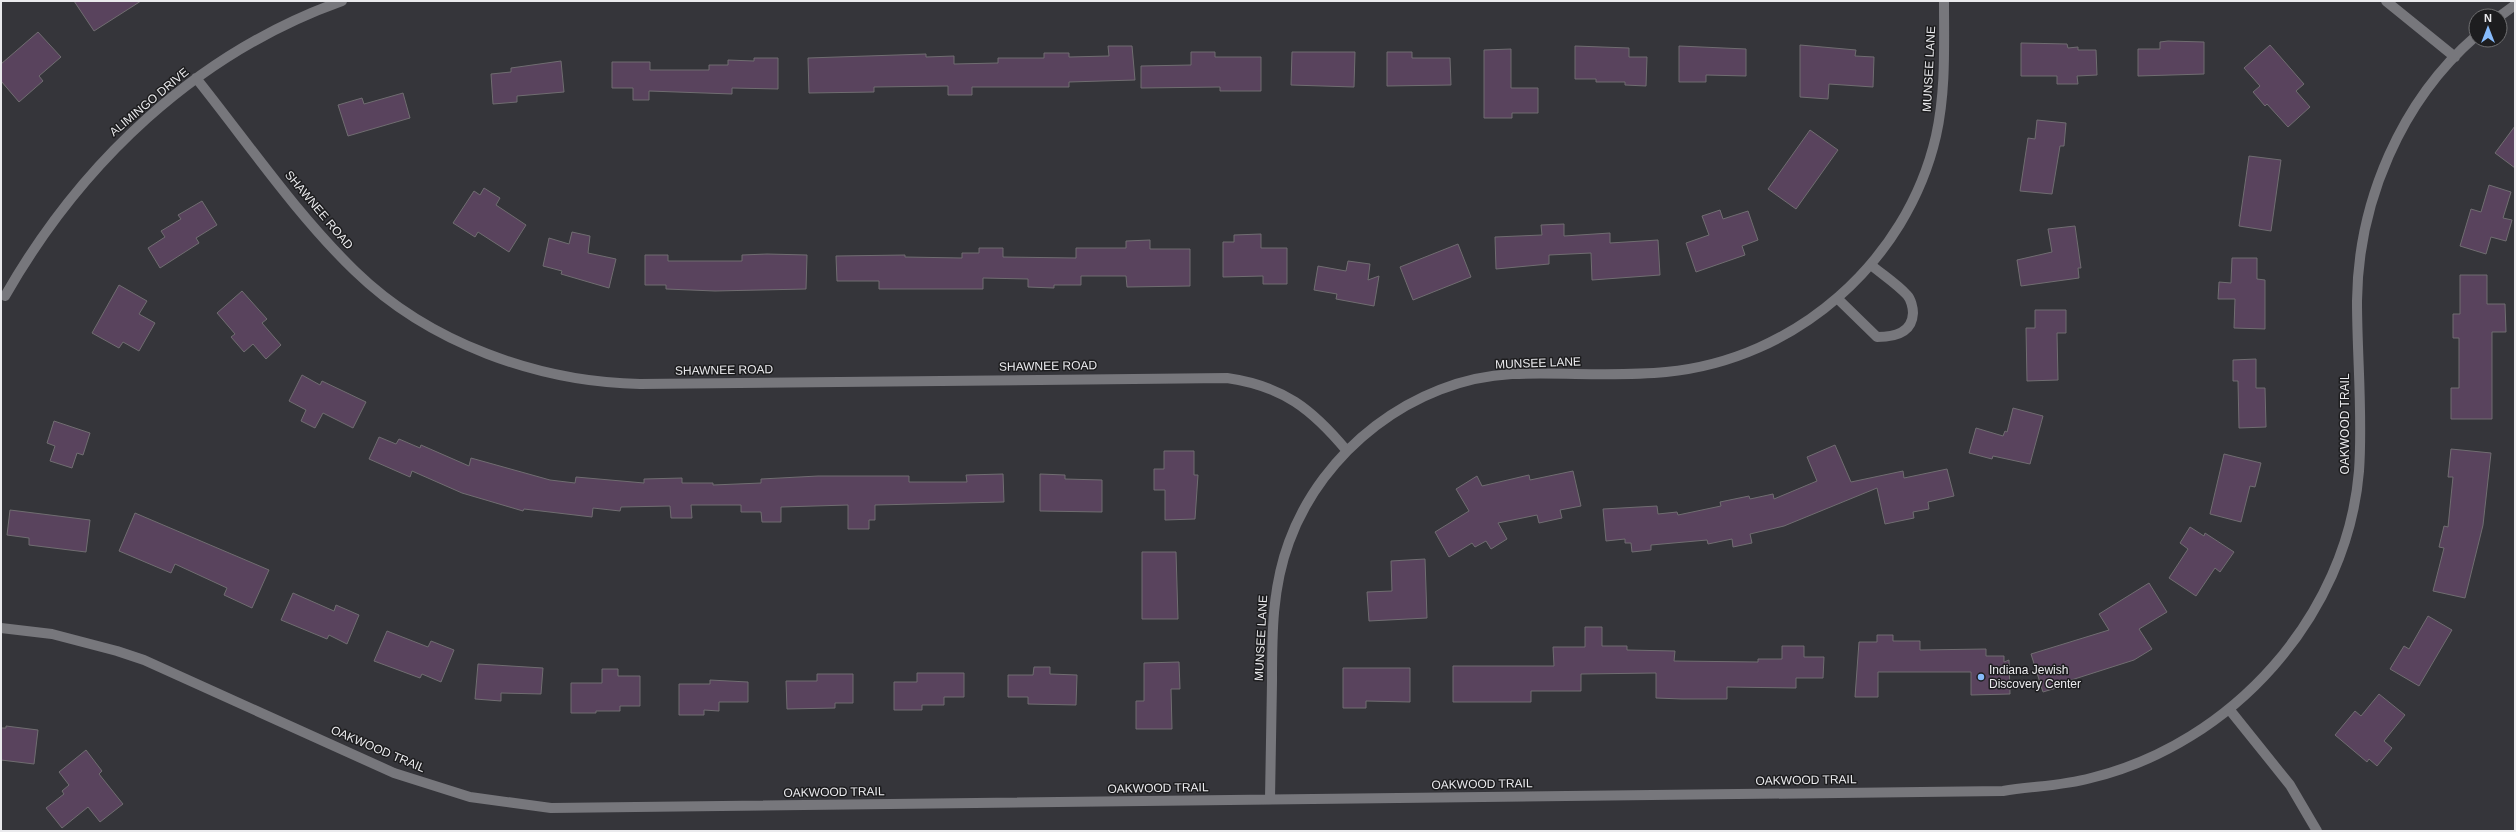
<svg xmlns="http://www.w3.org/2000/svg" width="2516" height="832" font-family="Arial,sans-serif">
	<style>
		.building { fill: #59435d; stroke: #706d71 }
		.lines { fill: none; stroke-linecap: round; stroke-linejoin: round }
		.minor { stroke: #77777c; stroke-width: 10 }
		.poi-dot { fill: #87bbfb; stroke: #1d1d1f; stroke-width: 1.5 }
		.labels { text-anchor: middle; stroke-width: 3; stroke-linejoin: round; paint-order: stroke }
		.street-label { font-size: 12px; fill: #eaeaed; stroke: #1d1d1f }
		.poi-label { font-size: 12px; fill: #eaeaed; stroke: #1d1d1f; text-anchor: start }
	</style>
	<rect width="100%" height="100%" fill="#35353a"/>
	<path class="building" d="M74 1H141L94 31Z
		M38 32 61 57 39 76 43 81 19 102 1 81V64Z
		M2168 41 2204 42V74L2138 76V49H2160V42Z
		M2021 43 2067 44 2068 48 2078 47V50H2096L2097 75 2077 76 2078 84H2057V76H2021Z
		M1800 45 1856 50 1855 56 1874 57 1873 87 1829 84 1828 99 1800 97Z
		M2270 45 2304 84 2296 91 2310 107 2288 127 2267 104 2265 106 2253 92 2260 86 2244 68Z
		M1108 46H1132L1135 80 1069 82V87H972V95H948V86L874 87V92L809 93 808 58 926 54V57L954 56V64L998 63V58H1044V53H1069V57L1109 56Z
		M1575 46 1629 48V57H1647L1646 86 1625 85V82H1596V79H1575Z
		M1679 46 1746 49V76L1706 75V82H1679Z
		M1511 49V88H1538V113H1512V118H1484V50Z
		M1191 52H1215V57H1261V91H1220V87L1141 88V66L1191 65Z
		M1292 52H1355L1354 87 1291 85Z
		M1387 52H1412V58H1450L1451 85 1387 86Z
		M754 58H778V89L732 88V94L649 91V100H633V88H612V62H650V70H709V65H728V60L754 61Z
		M561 61 564 92 517 96V102L493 104 491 74 511 72V68Z
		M403 93 410 118 348 136 338 105 362 98 364 104Z
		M2037 120 2066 123 2064 146H2060L2052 194 2020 191 2028 138 2035 139Z
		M2515 126V168L2495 153Z
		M1810 130 1838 150 1796 209 1768 189Z
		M2249 156 2281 160 2271 231 2239 226Z
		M2489 185 2511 192 2503 218 2512 220 2506 241 2491 237 2486 254 2460 246 2471 209 2481 212Z
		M484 188 500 198 496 205 526 225 509 252 478 232 475 237 453 223 474 191 480 195Z
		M202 201 217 225 196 238 199 243 160 268 148 248 165 237 161 231 181 219 178 215Z
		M1720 210 1723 219 1748 211 1758 240 1742 246 1745 255 1696 272 1686 243 1709 235 1702 216Z
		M1564 224V236L1610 233V243L1658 240 1660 275 1592 280 1591 253 1549 255V264L1496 269 1495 237 1542 235 1541 225Z
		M2075 226 2081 268H2078L2079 278 2021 286 2017 260 2052 252 2048 229Z
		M572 232 590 236 588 253 616 259 609 288 561 274 562 271 543 266 549 238 569 244Z
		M1261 234V248H1287V284H1263V276L1223 277V242H1234V235Z
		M1150 240V249H1190V286L1127 287 1126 276H1081V285H1054V288L1028 287V279L983 278V289H879V281H837L836 256 905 255V257L962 258V253H979V248H1003V257L1076 258V248H1126V241Z
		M1458 244 1471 277 1413 300 1400 267Z
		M767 254 807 255 806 289 715 291 666 289V285H645V255H668V261H742V255Z
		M2232 258H2257V279L2265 280V329L2234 328 2235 299H2218L2219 282 2231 283Z
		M1348 261 1370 264 1368 280 1379 276 1374 306 1336 299 1337 294 1314 290 1318 266 1346 271Z
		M2460 275H2487V304H2505L2506 332H2492V419H2451V388H2459V338H2453V314H2460Z
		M119 285 147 301 139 314 155 323 139 351 123 342 119 348 92 333Z
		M242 291 267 319 262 323 281 345 266 359 253 344 244 352 231 337 235 334 217 313Z
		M2035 310H2066V333H2057L2058 380 2027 381 2026 328H2035Z
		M2256 359V388H2265L2266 427 2239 428 2238 381H2233V360Z
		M302 375 320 385 322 381 366 402 353 428 323 413 315 428 301 421 306 410 289 401Z
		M2013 408 2043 416 2030 464 1993 456 1992 459 1969 453 1976 428 2003 436 2005 431 2007 432Z
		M54 421 90 433 83 455 77 453 72 468 50 461 55 446 47 443Z
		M379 437 396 444 399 439 420 448 421 445 469 466 471 458 550 480 575 483 576 477 644 483V479L682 478V483H713V485L761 483V479L818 476H909V482H967L966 475 1003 474 1004 502 875 505V520H869V529H848V505L781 507V522H762L761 512H741V505H691L692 518H671L670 506 621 507 620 511 593 508 592 517 524 509 523 511 462 493 412 471 410 477 369 459Z
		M1835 445 1851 482 1903 471 1904 478 1947 469 1954 496 1928 502 1929 509 1913 512 1914 518 1885 524 1877 488 1784 526 1750 534 1752 543 1733 547 1732 539 1708 544 1707 540 1651 545V550L1632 552 1631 543H1625V539L1606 541 1603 509 1657 506 1658 514 1677 512 1678 515 1721 506 1720 502 1749 496 1750 499 1773 494 1774 499 1817 481 1807 457Z
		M2451 449 2491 453 2483 525 2465 598 2433 591 2444 548 2439 547 2444 526 2448 527 2453 477H2448Z
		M1164 451H1194V475H1198L1195 519 1165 520V490H1154V469H1164Z
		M2224 454 2261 463 2255 487 2250 486 2241 522 2210 514Z
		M1573 471 1581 506 1560 510 1562 518 1539 523 1537 515 1498 523 1507 539 1491 549 1486 541 1475 547 1472 543 1449 557 1435 532 1469 511 1456 489 1477 476 1482 486 1529 475 1530 480Z
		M1040 474 1065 475V479L1102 480V512L1040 511Z
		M10 510 90 520 86 552 29 545V538L7 535Z
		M135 513 269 570 252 608 224 595 227 588 175 564 171 573 119 551Z
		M2190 527 2204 536 2205 533 2234 552 2220 572 2215 568 2196 596 2169 578 2188 549 2180 543Z
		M1142 552H1176L1178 619H1142Z
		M1425 559 1427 618 1369 621 1367 592 1392 591 1391 561Z
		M2149 583 2167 612 2139 629 2152 649 2134 660 2065 682 2066 685 2043 692 2031 654 2109 630 2099 614Z
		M293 593 334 611 336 605 359 615 347 644 329 635 327 639 281 620Z
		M2428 616 2452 630 2419 686 2390 669 2404 646 2409 649Z
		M1585 627H1602V646H1627V650L1675 651 1674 661 1758 662V659H1782V646H1804V657H1824L1823 678H1796V688L1727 687V699H1682L1656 698V673L1581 674V691H1531V702H1453V666H1554L1553 647H1585Z
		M387 631 428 647 431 641 454 650 441 682 422 674 420 678 374 661Z
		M1877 635H1893V641H1920V650L1986 649V656H2004V662L2009 660 2010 694 1971 695V672H1878V697H1855L1859 642H1877Z
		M1179 662 1180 689H1171L1172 729H1136V701H1144V663Z
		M478 664 543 668 541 694 501 693V701L475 699Z
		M1034 667H1050V674L1077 675 1076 705 1028 704V697H1008V675H1033Z
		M1343 668H1410V702L1366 701V708H1343Z
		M602 669H618V676H640V706H620V711H596V713H571V683H602Z
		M917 673H964V697H944V705H922V710H894V682H917Z
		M817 674H853V703H835V708L787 709 786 681H817Z
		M710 680 748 682V702H719V711L704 710V715H679V684H710Z
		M2379 694 2405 715 2384 741 2392 748 2377 766 2369 759 2367 762 2335 735 2355 711 2361 716Z
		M6 726 38 730 34 764 1 760V728H6Z
		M86 750 102 771 99 774 123 804 100 822 88 807 62 828 46 808 64 794 62 791 69 785 59 772Z"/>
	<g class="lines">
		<path class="minor" d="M2386 1 2455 57
			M2500 16 2515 5
			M196 78C248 143 296 214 355 271 429 343 538 382 640 384L1227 378C1283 386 1312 409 1347 451
			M5 296C81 163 196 53 342 1
			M1837 298 1877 337C1895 337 1912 333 1913 313 1913 308 1911 299 1907 295 1897 284 1883 275 1871 265
			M1 628 52 634 117 651 144 660 394 773 470 797 551 808 2003 791C2033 786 2062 786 2091 778 2232 744 2347 616 2359 471 2363 415 2357 358 2357 301 2358 202 2401 101 2476 36
			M2229 709 2290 785 2317 831
			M1270 799C1271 760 1271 721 1272 682 1272 634 1272 588 1289 542 1322 451 1413 379 1512 374 1564 372 1615 377 1666 372 1795 360 1907 262 1936 136 1946 91 1944 46 1944 1"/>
	</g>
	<circle class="poi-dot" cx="1981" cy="677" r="4"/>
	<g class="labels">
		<g class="street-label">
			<text transform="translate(1929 69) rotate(-87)" y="4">MUNSEE LANE</text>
			<text transform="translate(149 102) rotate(-40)" y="4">ALIMINGO DRIVE</text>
			<text transform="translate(319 210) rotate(50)" y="4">SHAWNEE ROAD</text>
			<text transform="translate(1538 363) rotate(-2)" y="4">MUNSEE LANE</text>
			<text transform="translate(1048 366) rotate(-1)" y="4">SHAWNEE ROAD</text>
			<text transform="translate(724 370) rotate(-1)" y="4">SHAWNEE ROAD</text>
			<text transform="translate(2345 424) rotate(-90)" y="4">OAKWOOD TRAIL</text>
			<text transform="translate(1261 638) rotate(-87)" y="4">MUNSEE LANE</text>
			<text transform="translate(378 749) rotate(23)" y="4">OAKWOOD TRAIL</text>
			<text transform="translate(1806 780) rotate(-1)" y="4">OAKWOOD TRAIL</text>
			<text transform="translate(1482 784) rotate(-1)" y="4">OAKWOOD TRAIL</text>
			<text transform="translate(1158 788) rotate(-1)" y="4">OAKWOOD TRAIL</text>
			<text transform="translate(834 792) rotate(-1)" y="4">OAKWOOD TRAIL</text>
		</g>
		<g class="poi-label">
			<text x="1989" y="674">Indiana Jewish<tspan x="1989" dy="14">Discovery Center</tspan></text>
		</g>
	</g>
	<rect width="2516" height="832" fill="none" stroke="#eaeaed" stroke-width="4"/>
	<g transform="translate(2488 28)"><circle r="19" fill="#1d1d1f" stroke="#6f6f71"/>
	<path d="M0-3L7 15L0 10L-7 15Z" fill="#87bbfb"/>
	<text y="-6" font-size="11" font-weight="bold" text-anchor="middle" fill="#eaeaed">N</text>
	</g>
</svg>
